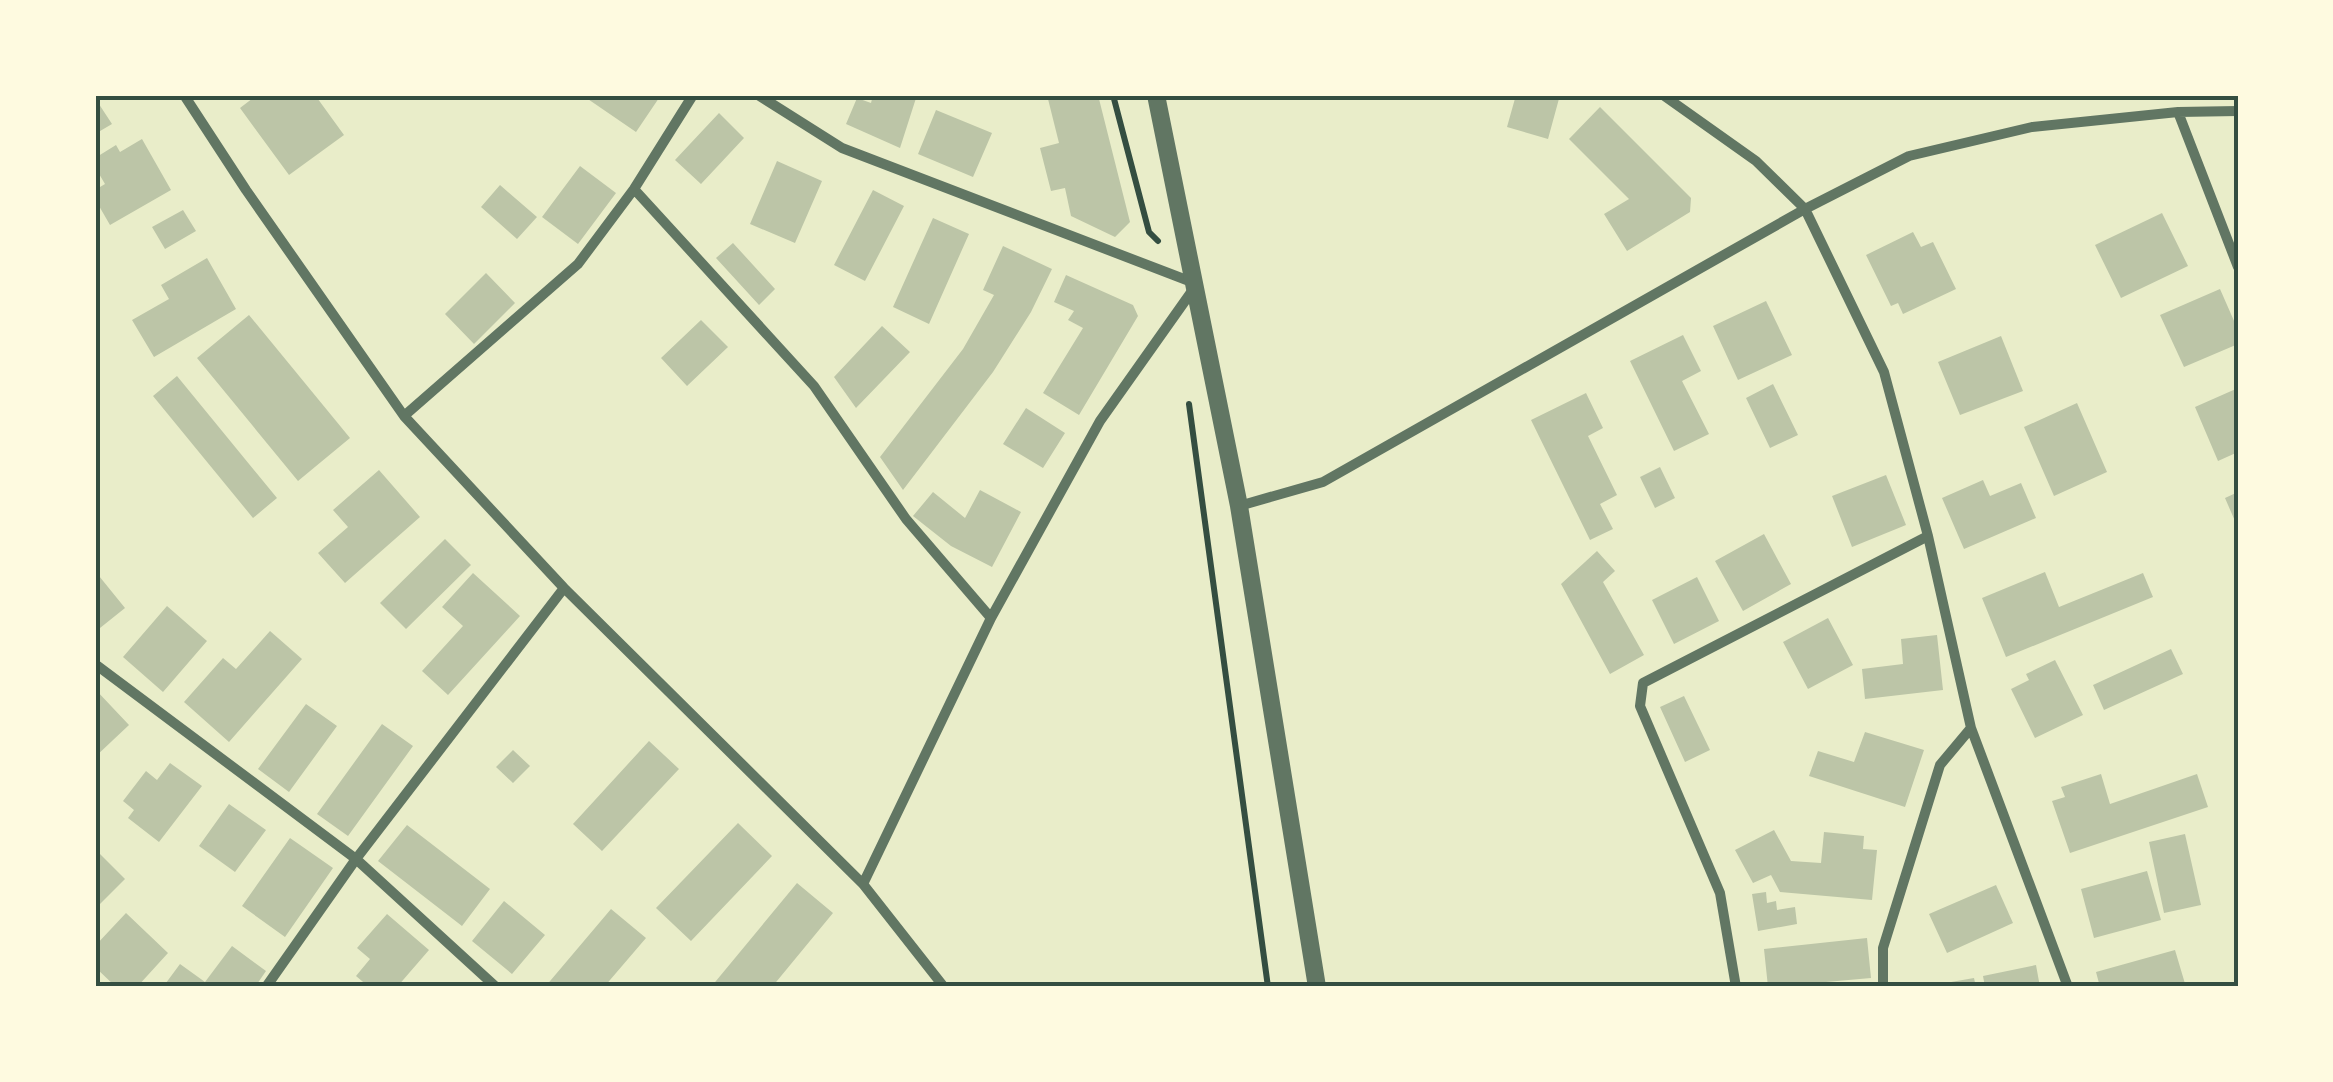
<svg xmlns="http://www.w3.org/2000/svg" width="2333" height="1082" font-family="Inter,sans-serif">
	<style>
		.building { fill: #bcc5a7 }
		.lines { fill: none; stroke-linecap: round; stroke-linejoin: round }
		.path { stroke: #344e41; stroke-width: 6 }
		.minor { stroke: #617663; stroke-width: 10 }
		.tertiary { stroke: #617663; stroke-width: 18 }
		.neatline { fill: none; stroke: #344e41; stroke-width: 4 }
	</style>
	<rect width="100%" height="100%" fill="#e9edc9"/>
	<path class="building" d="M257 95H315L344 135 289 175 240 108Z
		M582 95H661L636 132Z
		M873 95H917L900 148 846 124 857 98 871 103Z
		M1047 95H1098L1130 222 1115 237 1071 216 1065 188 1051 191 1040 148 1059 143Z
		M1516 95H1560L1548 139 1507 127Z
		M95 98 112 124 95 134Z
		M1600 107 1691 198 1690 212 1627 251 1604 214 1629 199 1569 139Z
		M936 110 992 133 973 177 918 154Z
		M719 113 744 138 701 184 675 160Z
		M142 139 171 190 110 225 95 199V190L105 184 95 167V158L116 145 120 152Z
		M777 161 822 181 795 243 750 224Z
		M580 166 616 193 578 244 542 217Z
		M500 185 537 217 517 239 481 207Z
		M873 190 904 206 865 281 834 265Z
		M183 210 196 231 165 249 152 227Z
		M2162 213 2188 266 2121 298 2095 245Z
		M933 218 969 234 929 324 893 307Z
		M1913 232 1921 247 1933 242 1956 289 1903 314 1898 303 1891 306 1866 255Z
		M733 243 775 289 759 305 716 258Z
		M1003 246 1052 269 1031 312 993 372 903 490 880 457 963 349 994 295 983 290Z
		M207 258 236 309 154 357 132 320 169 299 161 285Z
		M486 273 515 303 474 344 445 314Z
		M1066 275 1133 305 1138 316 1079 415 1043 393 1083 328 1068 320 1074 311 1054 302Z
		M2220 289 2238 330V344L2184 367 2160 315Z
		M1766 301 1792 355 1738 380 1713 326Z
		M249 315 350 438 298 481 197 358Z
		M701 320 728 347 687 386 661 358Z
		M882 326 910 352 856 408 834 377Z
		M1683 335 1701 371 1682 381 1709 434 1674 451 1630 361Z
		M2001 336 2023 391 1960 415 1938 362Z
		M177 376 277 498 253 518 153 396Z
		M1773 384 1798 435 1770 448 1746 398Z
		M2238 388V452L2218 461 2195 407Z
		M1586 393 1603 428 1588 436 1617 495 1600 504 1613 529 1590 540 1531 420Z
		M2077 403 2107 472 2054 496 2024 427Z
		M1026 408 1065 433 1043 468 1003 444Z
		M1660 467 1675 498 1655 508 1640 477Z
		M379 470 420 517 345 583 318 553 348 527 333 510Z
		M1886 475 1906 525 1852 547 1832 496Z
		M1983 480 1990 496 2021 483 2036 518 1964 549 1942 498Z
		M980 490 1021 512 992 567 951 546 913 516 933 492 965 518Z
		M2238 492V528L2225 498Z
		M1764 534 1791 584 1743 611 1715 561Z
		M445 539 471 565 406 629 380 603Z
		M1597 551 1615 571 1603 582 1644 655 1610 674 1561 584Z
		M95 571 125 608 95 632Z
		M2045 572 2059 607 2143 573 2153 597 2006 657 1982 598Z
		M473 573 520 616 448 695 422 671 463 626 442 607Z
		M1697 577 1719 621 1674 644 1652 600Z
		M167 606 207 641 163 692 123 657Z
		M1828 618 1853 665 1808 689 1783 642Z
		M270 631 302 659 229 742 184 702 223 658 236 669Z
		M1937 635 1943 690 1865 699 1862 669 1903 664 1901 639Z
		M2171 649 2183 674 2104 710 2093 685Z
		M2055 660 2083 715 2035 738 2011 689 2029 680 2026 674Z
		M95 689 129 725 95 757Z
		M1684 696 1710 750 1685 762 1660 707Z
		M306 704 337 726 289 792 258 769Z
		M382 724 413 746 348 836 317 814Z
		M1865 732 1924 750 1905 807 1809 776 1818 751 1854 762Z
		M649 741 679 769 602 851 573 824Z
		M513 750 530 766 513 783 496 767Z
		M170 763 202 786 159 842 128 818 134 810 123 801 146 771 157 780Z
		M2101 774 2110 804 2197 774 2208 807 2070 853 2052 801 2065 797 2061 787Z
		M229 804 266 830 235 872 199 846Z
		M738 823 772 856 691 941 656 908Z
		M407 825 490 889 462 926 378 861Z
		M1774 830 1791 861 1821 863 1824 832 1864 836 1863 849 1877 850 1872 900 1780 892 1771 875 1753 883 1735 850Z
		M2185 834 2201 905 2164 913 2149 842Z
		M290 838 333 868 285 937 242 906Z
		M95 849 125 879 95 909Z
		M2147 871 2161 920 2094 938 2081 889Z
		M797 883 833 913 772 987H711Z
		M1996 885 2013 923 1947 953 1929 914Z
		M1766 892 1767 903 1776 901 1777 910 1795 907 1797 924 1758 931 1752 894Z
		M504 901 545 935 512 974 472 941Z
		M611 909 646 938 604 987H545Z
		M126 913 168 953 137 987H116L95 967V946Z
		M387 914 429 950 397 987H369L356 976 370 959 357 948Z
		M1867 938 1871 978 1768 987 1764 949Z
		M232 946 266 971 255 987H163L180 964 205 982Z
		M2175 950 2186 987H2100L2096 972Z
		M2036 965 2040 987H1985L1983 976Z
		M1974 978 1976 987H1934V985Z"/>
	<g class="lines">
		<path class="path" d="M1113 95 1149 232 1158 241
			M1189 404 1268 987"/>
		<path class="minor" d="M184 95 246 190 404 416 564 588 863 884 944 987
			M758 95 842 148 1197 284 1100 421 991 618 863 884
			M1663 95 1756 161 1805 209 1884 372 1928 536 1971 728 1940 765 1883 948V987
			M2178 112 2238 267
			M634 189 814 386 906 519 991 618
			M404 416 578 264 634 189 693 95
			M1239 506 1323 482 1805 209 1909 156 2032 127 2178 112 2238 111
			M95 664 356 859 496 987
			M1971 728 2068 987
			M266 987 356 859 564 588
			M1736 987 1720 893 1640 706 1643 683 1928 536"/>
		<path class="tertiary" d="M1156 95 1239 506 1317 987"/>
	</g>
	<rect width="2333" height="1082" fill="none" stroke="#fefae0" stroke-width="195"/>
	<rect x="98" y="98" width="2138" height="886" class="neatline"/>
</svg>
